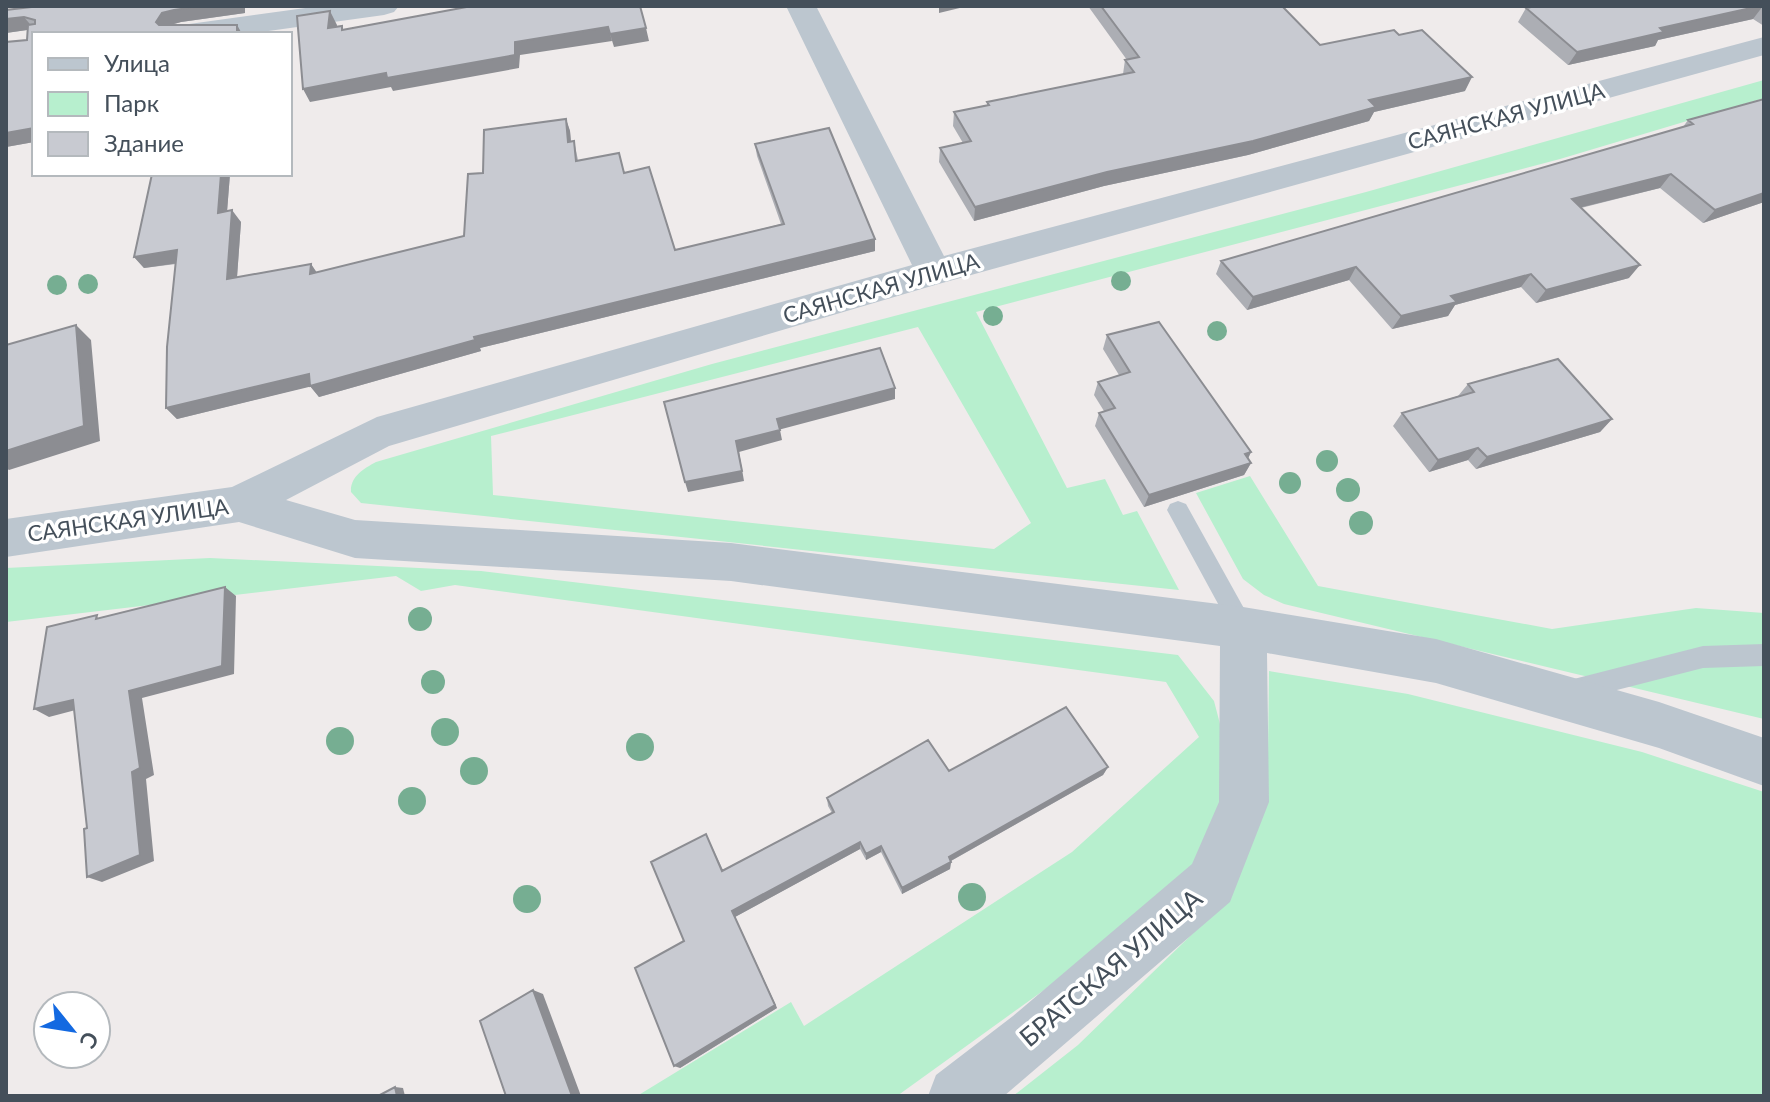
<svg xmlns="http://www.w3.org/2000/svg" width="1770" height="1102" font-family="Lato,sans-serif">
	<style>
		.green { fill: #b7efce; fill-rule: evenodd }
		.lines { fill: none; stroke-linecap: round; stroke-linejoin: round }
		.service { fill: #bcc6cf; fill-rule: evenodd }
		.minor { fill: #bcc6cf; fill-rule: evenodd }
		.tree { fill: #76ae92 }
		.wall { fill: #acaeb4 }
		.shaded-wall { fill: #8c8d92 }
		.building { fill: #c8cad1; stroke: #8c8d92; stroke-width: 2 }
		.labels { text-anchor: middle; stroke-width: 7; stroke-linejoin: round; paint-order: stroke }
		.street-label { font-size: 22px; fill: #444f5a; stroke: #fff }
		.near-street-label { font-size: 26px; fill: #444f5a; stroke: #fff }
	</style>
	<rect width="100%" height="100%" fill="#efebeb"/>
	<path class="green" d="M1764 80V98L1560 159 976 312 1067 488 1105 479 1123 515 1137 511 1179 590 361 503 351 492C350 477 363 469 376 462L712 364 1366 192ZM918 327 1031 523 994 549 493 495 491 436Z
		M1250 476 1318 586 1552 629 1696 608 1764 613V719L1284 604 1264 595 1243 579 1196 493Z
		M210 558 481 571 1178 655 1214 701 1226 747 1221 801 1198 864 1176 895 897 1096H637L791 1002 804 1026 1072 852 1199 737 1166 682 455 585 421 591 396 576 6 622V568Z
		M1269 671 1408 694 1642 752 1764 792V1096H1013L1078 1045 1220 907 1268 754Z"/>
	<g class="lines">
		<path class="service" d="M1178 501 1186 504 1251 621 1255 628 1251 635 1243 638 1235 635 1167 510 1170 504Z
			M1764 644V666L1703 668 1566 703 1558 700 1554 692 1558 684 1566 681 1703 646Z"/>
		<path class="minor" d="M320 6H399L394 12 384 15 246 34H167L171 28 182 25Z
			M786 6H816L944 256 1764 37V55L935 285 389 446 286 500 355 520 731 543 1243 607 1436 639 1659 702 1764 738V786L1659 748 1436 683 1267 653 1269 802 1230 902 1004 1096H928L936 1075 1013 1016 1192 864 1219 802 1220 646 731 581 355 558 239 522 6 557V519L232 487 377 417 912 265Z"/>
	</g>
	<g class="tree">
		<circle cx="1121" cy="281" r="10"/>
		<circle cx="88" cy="284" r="10"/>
		<circle cx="57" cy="285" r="10"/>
		<circle cx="993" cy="316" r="10"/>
		<circle cx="1217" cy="331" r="10"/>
		<circle cx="1327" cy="461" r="11"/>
		<circle cx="1290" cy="483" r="11"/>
		<circle cx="1348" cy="490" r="12"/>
		<circle cx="1361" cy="523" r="12"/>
		<circle cx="420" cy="619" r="12"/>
		<circle cx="433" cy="682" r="12"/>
		<circle cx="445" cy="732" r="14"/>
		<circle cx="340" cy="741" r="14"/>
		<circle cx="640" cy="747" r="14"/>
		<circle cx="474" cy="771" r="14"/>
		<circle cx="412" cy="801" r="14"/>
		<circle cx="972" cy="897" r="14"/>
		<circle cx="527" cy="899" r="14"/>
	</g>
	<path class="wall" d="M1088 6H1282L1320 45 1465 91 1374 112 1369 121 1248 155 1104 186 974 221 939 162 940 148 963 143 953 126 954 112 987 105V102L1123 74 1125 60H1127Z
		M1536 6H1764V26L1753 19 1658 40 1655 46 1568 65 1518 22 1526 8Z
		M6 10 245 13 181 22 171 25H237L242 34H34V142L6 147 27 40V30L6 33Z
		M1764 99V202L1703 223 1660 188 1581 208 1629 278 1536 303 1521 287 1455 305 1448 316 1392 329 1349 280 1247 310 1216 274 1221 261 1683 127 1688 120Z
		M566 119 570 131 571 142 574 141 578 160 625 173 675 250 781 224 757 156 755 144 875 239V251L480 348 481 351 319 397 310 386 177 419 166 408 176 264 144 268 134 257 230 174 227 211 241 222 237 277 311 264 317 273 464 236 483 173Z
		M1107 335 1251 452 1248 459 1251 463 1244 475 1144 507 1095 426 1099 413 1104 411 1094 395 1098 382 1119 375 1103 349Z
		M1468 384 1612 419 1600 432 1476 469 1468 460 1429 472 1393 426 1402 413 1458 396Z
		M1108 767 1103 775 951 861 950 869 902 894 881 852 866 860 860 849 735 917 777 1008 680 1068 684 941 706 834 723 870 832 813 828 806 827 798 949 771Z"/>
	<path class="shaded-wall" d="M202 6H245V13L181 22 170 25 164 34 156 22 162 13 174 10Z
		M939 6H968L939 13Z
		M1760 6H1763L1753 19 1658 40 1655 46 1568 65 1577 52 1660 28Z
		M330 11 337 25 335 41 328 28Z
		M24 17 34 29 6 33V19Z
		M237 25 242 34H237Z
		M608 27 612 41 520 55 519 68 393 91 391 87 310 102 303 89 515 42Z
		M646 28 649 41 614 47 610 34Z
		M1472 77 1465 91 1374 112 1369 121 1248 155 1104 186 974 221 975 207 1369 100Z
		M566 119 570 131 572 154 568 142Z
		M34 128V142L6 147V133Z
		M221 174H230L226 225 218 213Z
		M1671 174 1660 188 1562 212 1572 199Z
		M1764 193V202L1703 223 1715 210Z
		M232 210 241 222 236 291 227 279Z
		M875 239V251L480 348 481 351 319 397 310 386 474 337Z
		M177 250 186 262 144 268 134 257Z
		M311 264 319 276 310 274Z
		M1640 265 1629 278 1536 303 1546 290Z
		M1356 267 1349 280 1247 310 1253 297Z
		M1531 274 1521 287 1455 305 1448 316 1392 329 1401 316 1451 296Z
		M76 325 91 340 100 441 9 470 6 468V451Z
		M309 374 317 385 177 419 166 408Z
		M895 388V399L778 430 777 419Z
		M1612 419 1600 432 1476 469 1487 457Z
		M780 430 782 440 739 452 744 481 688 492 685 482 736 441Z
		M1478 448 1468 460 1429 472 1438 460Z
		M1251 452 1245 464 1251 463 1244 475 1144 507 1149 495Z
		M225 587 236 596 234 674 142 698 154 775 146 779 154 861 102 882 87 877 132 772 129 691Z
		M73 700 87 707 49 717 34 709Z
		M1108 767 1103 775 947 863 949 857Z
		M860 842V849L735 917 777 1008 680 1068 674 1066 732 911Z
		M881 846V852L866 860V854Z
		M951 862 950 869 902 894V888Z
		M533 990 543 994 581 1096H572Z
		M395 1087 403 1088 405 1096H397Z"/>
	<path class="building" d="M40 6H202L174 10 162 13 156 22 159 25H237V34H34V128L6 133V42L27 40 28 25 35 24V20L24 17 6 19V10Z
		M472 6H640L646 28 610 34 608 27 515 42V55L387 78 386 73 303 89 297 16 330 11 328 28 342 26V30Z
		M1101 6H1282L1320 45 1394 30 1399 35 1422 30 1472 77 1369 100 1376 107 1253 141 1107 172 975 207 940 148 971 141 954 112 989 105 987 102 1134 72 1125 60 1139 57Z
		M1536 6H1760L1660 28 1664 32 1577 52 1526 8Z
		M1764 99V193L1715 210 1671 174 1572 199 1640 265 1546 290 1531 274 1451 296 1457 302 1401 316 1356 267 1253 297 1221 261 1693 124 1688 120Z
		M566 119 568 142 574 141 576 161 619 153 624 173 649 167 675 250 784 224 755 144 829 128 875 239 474 337 475 340 310 386 309 374 166 408 167 347 177 250 134 257 152 174H221L218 213 232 210 227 279 311 264 310 274 464 236 468 174 483 173 484 130Z
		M1159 322 1251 452 1245 454 1251 463 1149 495 1099 413 1115 408 1098 382 1130 372 1107 335Z
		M76 325 84 426 6 451V345Z
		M880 348 895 388 777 419 780 430 736 441 742 471 685 482 664 402Z
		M1558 359 1612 419 1487 457 1478 448 1438 460 1402 413 1474 392 1468 384Z
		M225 587 222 666 129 691 140 768 132 772 140 855 87 877 84 829 87 828 73 700 34 709 47 627 97 615 96 619Z
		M1066 707 1108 767 949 857 951 862 902 888 881 846 866 854 860 842 732 911 775 1005 674 1066 635 968 684 941 651 862 706 834 722 871 834 812 827 798 928 740 949 771Z
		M533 990 572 1096H506L480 1021Z
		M395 1087 397 1096H378Z"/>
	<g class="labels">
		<g class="street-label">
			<text transform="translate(1506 116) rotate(-15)" y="8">САЯНСКАЯ УЛИЦА</text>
			<text transform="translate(881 288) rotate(-16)" y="8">САЯНСКАЯ УЛИЦА</text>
			<text transform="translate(128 520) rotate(-8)" y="8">САЯНСКАЯ УЛИЦА</text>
		</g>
		<g class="near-street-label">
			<text transform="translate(1111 968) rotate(-40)" y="9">БРАТСКАЯ УЛИЦА</text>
		</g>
	</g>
	<rect width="1770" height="1102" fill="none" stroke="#444f5a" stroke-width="16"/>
	<rect x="32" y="32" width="260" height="144" fill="#ffffff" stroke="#b4b9bd" stroke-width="2"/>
	<rect x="48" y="58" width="40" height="12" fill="#bcc6cf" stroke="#b4b9bd" stroke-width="2"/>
	<text x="104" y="72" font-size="24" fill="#444f5a">Улица</text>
	<rect x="48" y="92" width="40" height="24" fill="#b7efce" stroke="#b4b9bd" stroke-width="2"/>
	<text x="104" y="112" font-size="24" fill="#444f5a">Парк</text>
	<rect x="48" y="132" width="40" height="24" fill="#c8cad1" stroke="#b4b9bd" stroke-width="2"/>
	<text x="104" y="152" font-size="24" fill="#444f5a">Здание</text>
	<g transform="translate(72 1030) rotate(120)"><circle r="38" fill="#ffffff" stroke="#b4b9bd" stroke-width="2"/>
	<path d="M0-6L14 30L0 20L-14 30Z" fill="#1369e1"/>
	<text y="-12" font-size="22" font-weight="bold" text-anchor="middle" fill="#444f5a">С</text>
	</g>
</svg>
